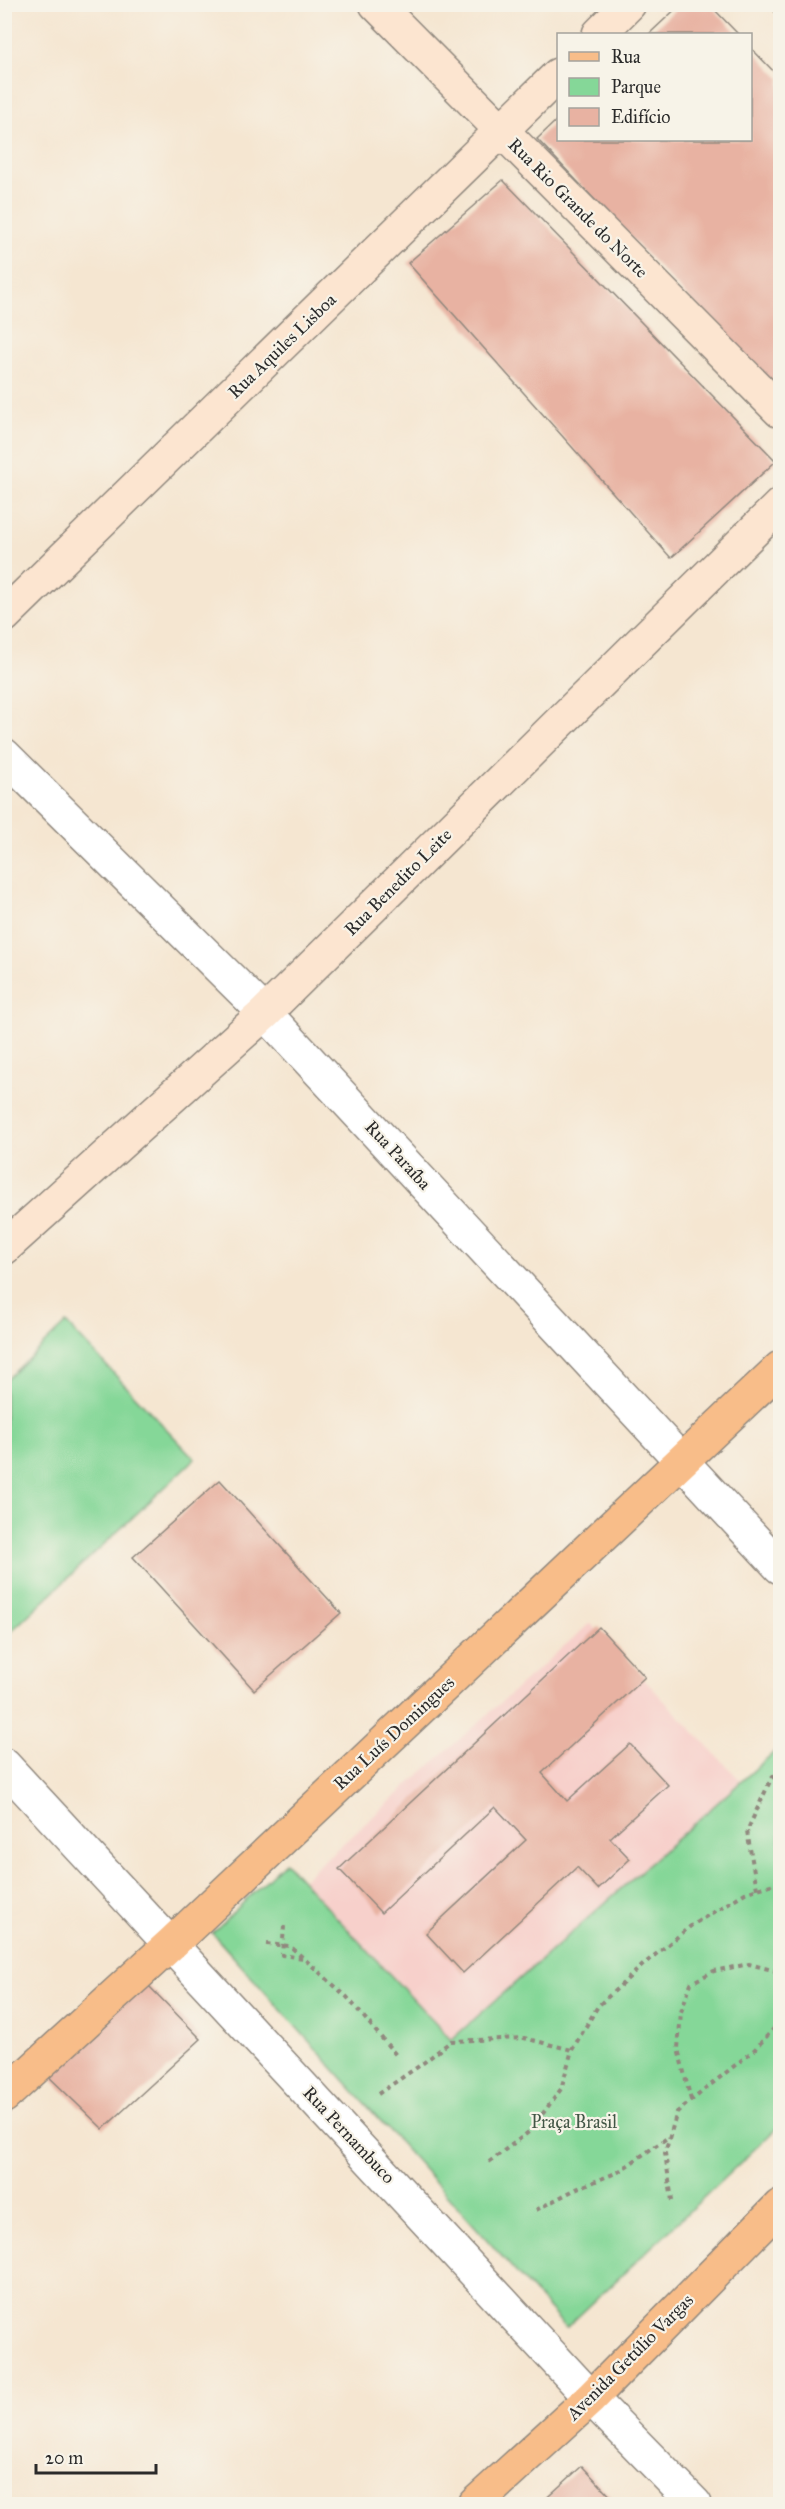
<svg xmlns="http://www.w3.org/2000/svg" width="785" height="2509" font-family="'IM FELL Great Primer',serif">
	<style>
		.built { fill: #f7d0cb }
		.green { fill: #85d798; stroke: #588162; stroke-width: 1.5 }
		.building { fill: #e8b2a2 }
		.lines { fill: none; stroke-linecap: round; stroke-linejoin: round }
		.street-casing { stroke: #90887e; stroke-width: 36 }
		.secondary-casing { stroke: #90887e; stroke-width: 36 }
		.primary-casing { stroke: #90887e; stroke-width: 36 }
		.path { stroke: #90887e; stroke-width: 4; stroke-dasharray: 4.5 4.5; stroke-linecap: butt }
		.street { stroke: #fff; stroke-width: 33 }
		.secondary { stroke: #fce5d0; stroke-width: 33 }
		.primary { stroke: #f8bd89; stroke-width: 33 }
		.labels { text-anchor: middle; stroke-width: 4.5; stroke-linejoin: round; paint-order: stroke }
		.street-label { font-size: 18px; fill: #2b2b2b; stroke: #f7f3e8 }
		.park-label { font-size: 18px; fill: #425646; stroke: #f7f3e8 }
	</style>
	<rect width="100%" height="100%" fill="#f7f3e8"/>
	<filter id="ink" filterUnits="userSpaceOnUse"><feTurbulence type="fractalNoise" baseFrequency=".0167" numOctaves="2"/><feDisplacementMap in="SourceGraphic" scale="12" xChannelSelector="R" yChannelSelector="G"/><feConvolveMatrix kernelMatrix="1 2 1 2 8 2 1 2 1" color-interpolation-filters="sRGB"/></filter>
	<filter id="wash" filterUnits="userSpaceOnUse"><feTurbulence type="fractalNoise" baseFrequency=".008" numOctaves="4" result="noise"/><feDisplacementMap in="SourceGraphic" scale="24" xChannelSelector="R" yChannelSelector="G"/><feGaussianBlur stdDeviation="1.35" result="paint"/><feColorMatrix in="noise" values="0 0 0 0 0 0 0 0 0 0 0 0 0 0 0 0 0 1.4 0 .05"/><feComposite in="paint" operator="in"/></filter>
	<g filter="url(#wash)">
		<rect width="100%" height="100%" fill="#f5e6d1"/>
		<path class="built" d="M590 1623 741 1781 451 2041 302 1880Z"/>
		<path class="green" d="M66 1323 195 1459 5 1637V1381Z
			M780 1747V2125L566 2328 212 1933 285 1862 451 2040Z"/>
		<g id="blocks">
			<path class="building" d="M681 4H709L738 34H649Z
				M750 47 780 78V394L537 139 558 119V140H750Z
				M503 180 776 461 671 558 408 263Z
				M220 1480 341 1613 254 1690 133 1557Z
				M599 1627 645 1677 542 1773 567 1801 630 1744 668 1785 610 1838 630 1859 598 1889 577 1867 463 1973 426 1933 526 1840 495 1807 381 1913 339 1869Z
				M144 1981 201 2039 103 2129 45 2073Z
				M582 2466 618 2504H540Z"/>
		</g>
	</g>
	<g filter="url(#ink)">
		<use href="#blocks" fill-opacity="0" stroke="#90887e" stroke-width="1.5"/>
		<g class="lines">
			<g class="street-casing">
				<path id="street" d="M4 755 265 1013 780 1567
					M4 1765 591 2398 695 2504"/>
			</g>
			<g class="secondary-casing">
				<path id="secondary" d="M376 4 780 411
					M599 34 629 4
					M4 616 558 75
					M4 1248 265 1013 780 505"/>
			</g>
			<g class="primary-casing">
				<path id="primary" d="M4 2096 172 1943 780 1368
					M475 2504 591 2398 780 2206"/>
			</g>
			<path class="path" d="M769 4 780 16
				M757 1889 747 1831 771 1779 780 1770
				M284 1926 282 1955 303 1958
				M266 1944 290 1946 347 1997 396 2055
				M378 2094 422 2064 451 2041 524 2038 572 2050
				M691 2100 678 2049 681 2012 691 1983 714 1971 749 1964 780 1972
				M489 2162 530 2131 561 2089 572 2050 598 2006 644 1964 692 1925 745 1893 780 1882
				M672 2201 665 2153 677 2112 754 2050 780 2022
				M536 2210 576 2189 618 2172 670 2136"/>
			<use href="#street" class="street"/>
			<use href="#secondary" class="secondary"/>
			<use href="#primary" class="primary"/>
		</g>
	</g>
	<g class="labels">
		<g class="street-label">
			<text transform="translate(578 208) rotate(45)" y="6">Rua Rio Grande do Norte</text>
			<text transform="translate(282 346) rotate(-44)" y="6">Rua Aquiles Lisboa</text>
			<text transform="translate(398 882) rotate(-45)" y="6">Rua Benedito Leite</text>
			<text transform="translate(398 1155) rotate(47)" y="6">Rua Paraíba</text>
			<text transform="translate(394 1733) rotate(-43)" y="6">Rua Luís Domingues</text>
			<text transform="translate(349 2135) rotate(47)" y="6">Rua Pernambuco</text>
			<text transform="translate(630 2357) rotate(-45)" y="6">Avenida Getúlio Vargas</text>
		</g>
		<g class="park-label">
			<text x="574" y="2128">Praça Brasil</text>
		</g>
	</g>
	<rect width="785" height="2509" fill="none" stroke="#f7f3e8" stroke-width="24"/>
	<rect x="557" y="33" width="195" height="108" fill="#f7f3e8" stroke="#a5a39c" stroke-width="1.5"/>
	<rect x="569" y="52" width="30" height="9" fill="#f8bd89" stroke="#a5a39c" stroke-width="1.5"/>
	<text x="611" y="63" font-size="18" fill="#2b2b2b">Rua</text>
	<rect x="569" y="78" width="30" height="18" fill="#85d798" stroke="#a5a39c" stroke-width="1.5"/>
	<text x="611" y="93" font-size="18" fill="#2b2b2b">Parque</text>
	<rect x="569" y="108" width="30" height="18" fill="#e8b2a2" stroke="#a5a39c" stroke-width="1.5"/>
	<text x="611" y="123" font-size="18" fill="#2b2b2b">Edifício</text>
	<path d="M36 2464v9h120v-9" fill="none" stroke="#2b2b2b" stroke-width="3"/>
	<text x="45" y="2464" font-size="18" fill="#2b2b2b" stroke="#f7f3e8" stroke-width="4.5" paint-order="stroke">20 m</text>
</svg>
